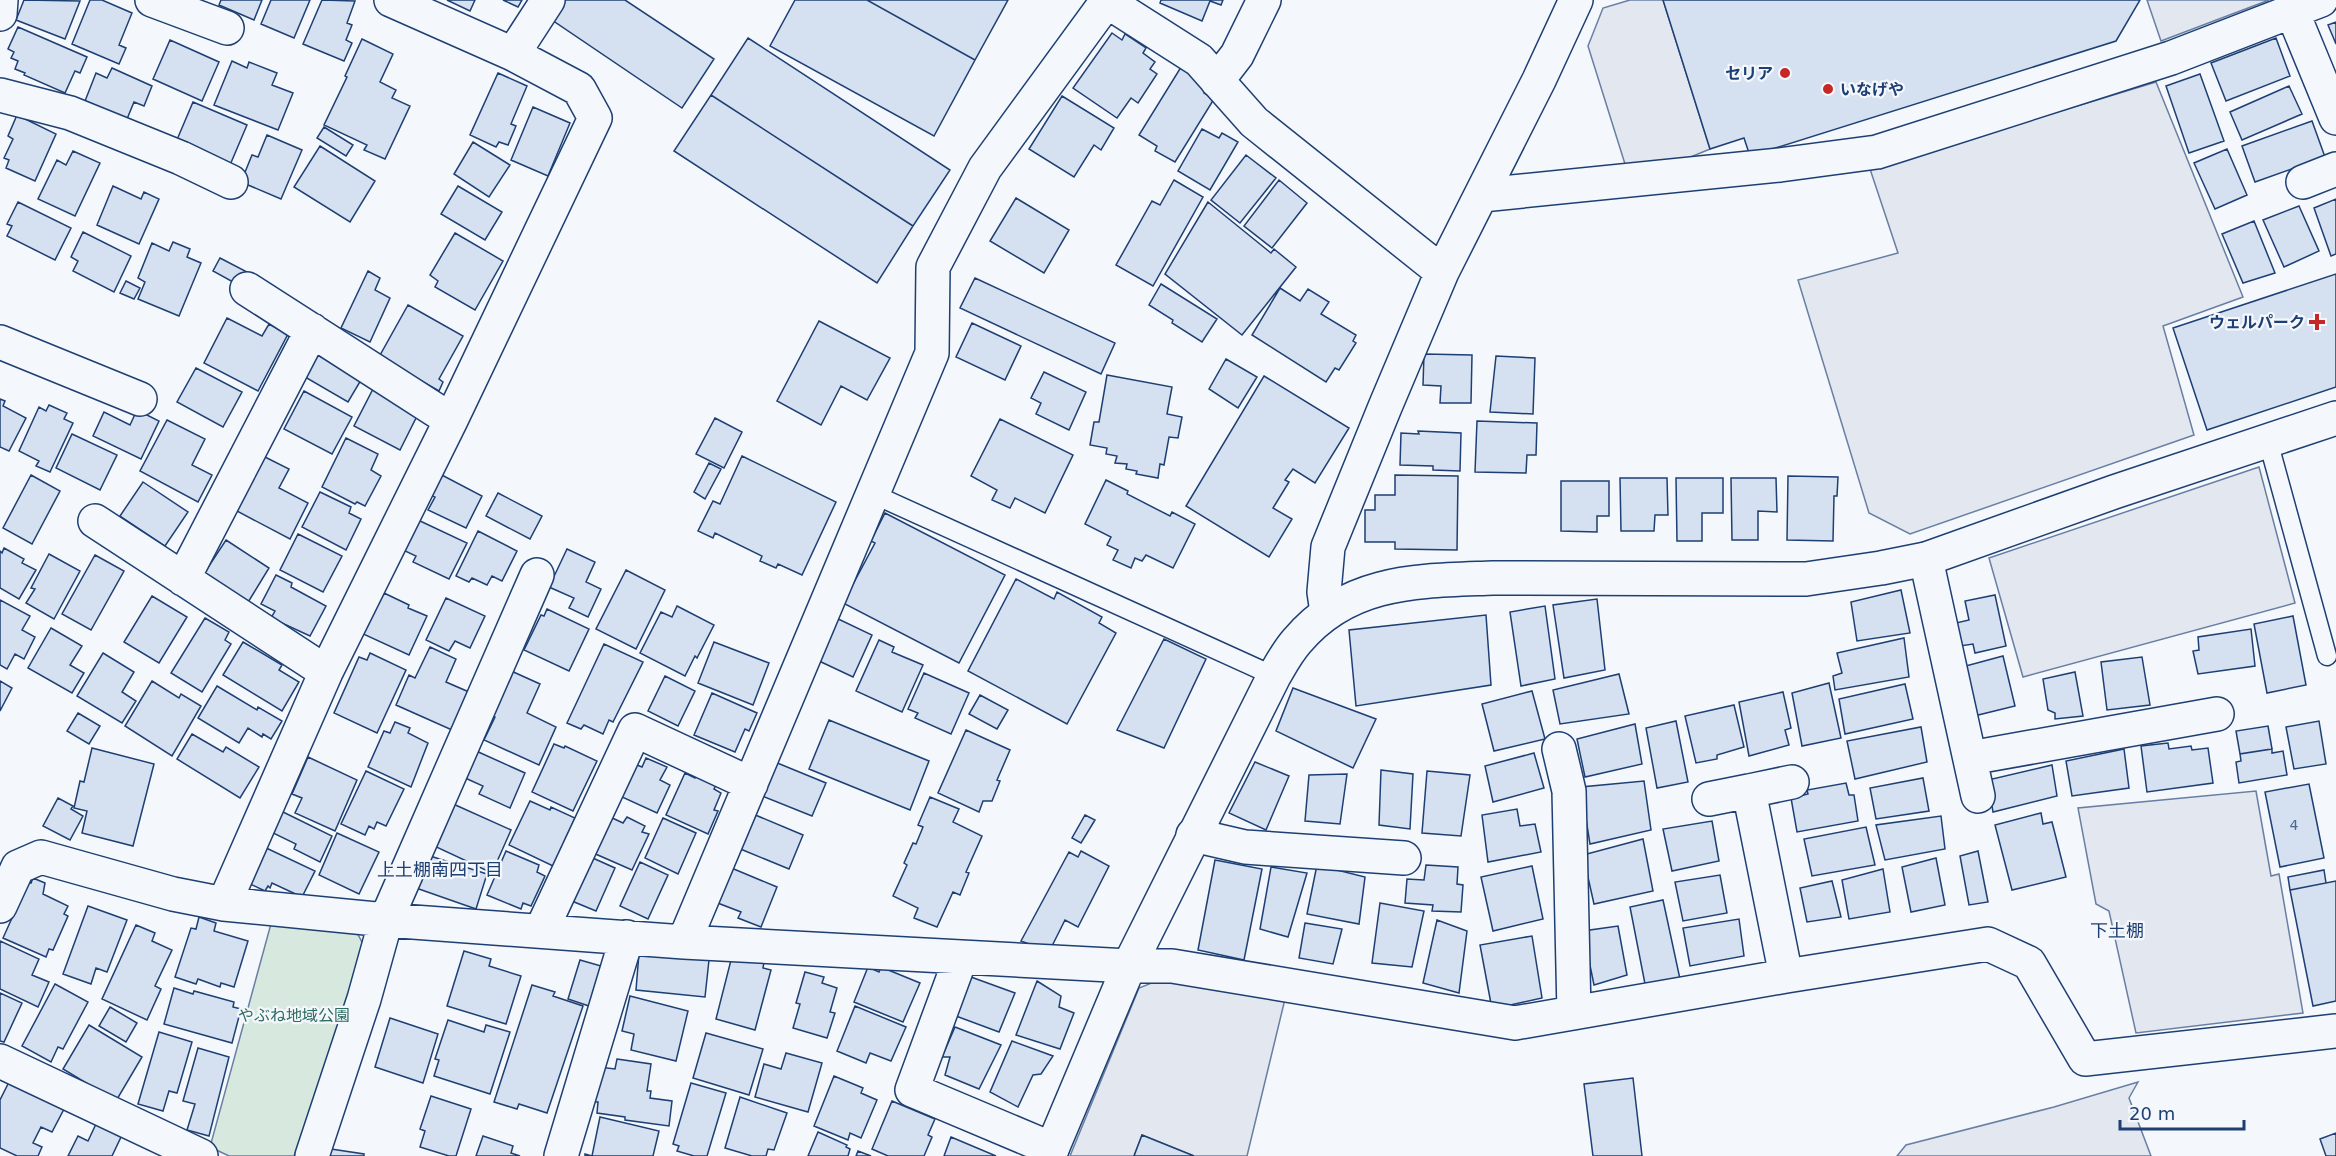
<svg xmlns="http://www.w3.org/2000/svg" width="2336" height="1156" font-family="'DejaVu Sans','Noto Sans JP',sans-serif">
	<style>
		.green { fill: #d7e8df; stroke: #687fa3; stroke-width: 1.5 }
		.parking { fill: #e3e8f0; stroke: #687fa3; stroke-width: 1.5 }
		.building { fill: #d5e0f0; stroke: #1d3f73; stroke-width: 1.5 }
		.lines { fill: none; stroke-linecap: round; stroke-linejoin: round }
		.lane-casing { stroke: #1d3f73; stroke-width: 21 }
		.street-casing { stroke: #1d3f73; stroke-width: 36 }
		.secondary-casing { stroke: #1d3f73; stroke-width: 36 }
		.lane { stroke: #f4f7fb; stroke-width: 18 }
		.street { stroke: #f4f7fb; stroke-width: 33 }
		.secondary { stroke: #f4f7fb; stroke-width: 33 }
		.poi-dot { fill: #c62828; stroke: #f4f7fb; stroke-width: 2 }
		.labels { text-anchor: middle; stroke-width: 4.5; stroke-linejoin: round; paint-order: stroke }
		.number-label { font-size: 14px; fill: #4b6792 }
		.poi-label { font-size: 16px; font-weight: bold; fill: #1d3f73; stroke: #f4f7fb; text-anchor: end }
		.park-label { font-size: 16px; fill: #2c6c60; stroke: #f4f7fb }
		.neighbourhood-label { font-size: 18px; fill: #1d3f73; stroke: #f4f7fb }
	</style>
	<rect width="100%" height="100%" fill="#f4f7fb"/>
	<path class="green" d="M272 920 355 929 363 944 338 1036 294 1156H229L210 1147Z"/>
	<path class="parking" d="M1630 0H1663L1710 149 1681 161 1625 164 1588 46 1603 8Z
		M2147 0H2269L2161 41Z
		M2156 82 2243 297 2163 326 2194 435 1910 534 1869 513 1798 280 1898 253 1870 169Z
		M2259 467 2295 603 2023 677 1989 558Z
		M2256 791 2271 876 2279 874 2303 1013 2136 1033 2109 911 2096 904 2078 808Z
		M1164 978 1285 999 1247 1156H1194L1142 1135 1134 1156H1070L1139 988Z
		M2138 1082 2129 1098 2151 1156H1897L1906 1145 2054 1107Z"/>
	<path class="building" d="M24 0 80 1 65 39 16 20Z
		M90 0H102L132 13 119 45 126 48 119 64 72 44Z
		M221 0H262L254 20 219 5Z
		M271 0H310L294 38 261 24Z
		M322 0 355 1 347 23 352 25 346 40 352 43 344 61 303 44Z
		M447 0H475L470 11Z
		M503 0H522L518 7Z
		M565 0H625L714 59 682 108 552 20Z
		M795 0H867L975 60 934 136 770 46Z
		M867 0H1008L975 60Z
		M1161 0H1223L1221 5 1210 1 1202 21 1160 3Z
		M1663 0H2140L2116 41 1750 156 1744 138 1710 149Z
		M2336 22V44L2328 25Z
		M18 27 87 57 80 73 75 71 65 93 24 75 25 73 15 69 18 61 11 58 14 52 8 49Z
		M1112 33 1122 40 1125 34 1146 48 1143 53 1155 62 1150 69 1157 74 1138 103 1131 98 1117 118 1073 88Z
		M748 38 950 170 913 226 711 95Z
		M2276 38 2290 76 2226 101 2211 63Z
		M362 39 393 54 380 82 396 90 392 98 410 106 385 159 364 150 367 145 324 125 347 77 345 76Z
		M170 40 219 62 202 101 153 79Z
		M1186 59 1208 85 1204 93 1214 99 1175 162 1155 151 1157 146 1139 135Z
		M232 61 247 68 249 62 277 73 272 85 293 93 278 130 214 105Z
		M112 68 152 86 144 106 134 102 127 119 85 101 96 73 107 78Z
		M498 73 527 86 511 124 516 126 508 145 499 142 496 147 470 135Z
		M2200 74 2224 141 2189 153 2166 86Z
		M2289 86 2302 114 2242 140 2230 112Z
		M711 95 913 226 877 283 674 151Z
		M1062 96 1114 128 1101 150 1094 145 1074 177 1029 149Z
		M193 102 247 125 230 165 176 142Z
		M533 107 570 123 548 176 511 160Z
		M17 115 56 134 35 181 6 168 9 160 4 158 13 139 8 136Z
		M2312 121 2325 157 2255 182 2242 146Z
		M324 127 353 145 346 156 317 138Z
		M1202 129 1219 138 1222 133 1238 142 1210 190 1178 171Z
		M267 135 302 150 281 199 241 182 252 155 258 157Z
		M473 142 510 165 489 197 454 174Z
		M320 146 375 181 350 222 294 187Z
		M2227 149 2247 195 2215 209 2194 163Z
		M73 151 100 163 75 216 38 199 57 160 66 165Z
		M1246 155 1276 178 1240 223 1211 200Z
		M1174 180 1203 197 1153 286 1116 265 1152 201 1160 205Z
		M1279 180 1307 203 1272 248 1244 226Z
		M113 186 141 199 144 192 159 199 139 244 97 225Z
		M458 186 502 212 485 240 441 214Z
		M1016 198 1069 230 1044 273 990 241Z
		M2336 199V254L2331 256 2314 208Z
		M18 202 71 228 55 260 7 236 12 226 7 224Z
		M1208 202 1271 253 1274 249 1296 267 1242 335 1165 274Z
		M2299 206 2319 251 2284 267 2263 220Z
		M2254 221 2275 273 2243 283 2222 234Z
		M83 232 131 256 114 292 73 271 78 261 71 257Z
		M455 233 503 261 475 310 435 287 438 281 430 275Z
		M173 242 190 249 187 257 201 263 179 316 138 299 145 282 138 278 152 243 169 251Z
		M220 258 249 273 242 287 213 271Z
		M368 271 380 278 375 290 390 298 370 342 341 328Z
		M2336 274V387L2207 430 2173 328Z
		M975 278 1115 343 1101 374 960 308Z
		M126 281 140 288 134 299 120 293Z
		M1161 284 1217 319 1202 342 1172 323 1173 320 1149 305Z
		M1280 288 1300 301 1308 289 1329 302 1321 314 1356 335 1353 341 1356 343 1339 370 1335 368 1326 382 1252 335Z
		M408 305 463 336 439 379 443 382 439 391 379 357Z
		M227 318 262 336 269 324 288 334 258 391 204 363Z
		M819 321 890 358 867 400 841 386 821 425 777 401Z
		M972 323 1021 346 1005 380 956 357Z
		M1424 354 1472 355 1471 403H1440L1441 386 1423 385Z
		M318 355 361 380 348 402 305 377Z
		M1496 356 1535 358 1533 414 1490 412Z
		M1226 359 1257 377 1238 408 1209 389Z
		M196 368 242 392 223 427 177 402Z
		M1044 372 1086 392 1069 430 1036 414 1041 403 1031 398Z
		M1107 375 1172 387 1167 414 1182 417 1178 438 1169 437 1164 465 1160 464 1158 478 1136 474 1137 471 1126 469 1127 464 1115 463 1117 456 1106 454 1107 448 1090 445 1094 422H1099Z
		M1264 376 1349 428 1315 483 1293 469 1285 480 1289 482 1273 508 1292 519 1269 557 1186 506Z
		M373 389 419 412 400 450 354 426Z
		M304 391 352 417 332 454 284 429Z
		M0 399 5 401 3 406 26 418 9 451 0 447Z
		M49 405 67 413 64 419 73 423 50 472 36 466 39 461 19 451 39 407 46 411Z
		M137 410 159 421 141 459 93 436 104 412 130 425Z
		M715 418 742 432 724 468 696 454Z
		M1000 419 1073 455 1045 513 1015 498 1010 508 992 500 997 490 971 476Z
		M167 420 205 439 192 465 212 475 198 502 140 471Z
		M1477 421 1537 423 1536 455H1527L1526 473 1475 472Z
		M1418 431 1461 433 1460 471 1433 470V466L1400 465 1401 433 1419 434Z
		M72 434 117 455 100 490 56 468Z
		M346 438 378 454 371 470 381 476 365 506 357 502 355 504 322 487Z
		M263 456 289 469 279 488 308 503 290 539 235 510Z
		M742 456 836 502 802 575 778 564 776 568 760 561 762 556 715 533 713 538 698 531 713 501 720 504Z
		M709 463 721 469 705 499 694 492Z
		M438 473 482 496 466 528 428 510 435 497 428 494Z
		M31 475 60 491 32 544 3 528Z
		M1395 475 1458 476 1457 550 1395 549V542H1365V510H1375V495H1395Z
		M1788 476 1838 477 1837 496H1834L1833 541 1787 540Z
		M1620 478H1667L1668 515H1655L1654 531H1621Z
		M1676 478H1723V513H1702V541H1677Z
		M1731 478H1776L1777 512 1758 511V540H1732Z
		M1106 480 1128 491 1127 494 1170 516 1172 512 1195 524 1173 568 1146 555 1142 561 1135 558 1131 568 1113 560 1118 550 1107 545 1111 537 1085 524Z
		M1561 481H1609V516H1597V532L1561 531Z
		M143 482 188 512 165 546 120 516Z
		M320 492 351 507 349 513 361 519 346 550 302 527Z
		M498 493 542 516 530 539 486 516Z
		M885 513 1005 575 959 663 843 603 875 543 871 541Z
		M418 520 467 543 449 579 413 562 416 556 403 550Z
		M478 531 517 551 502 581 492 576 487 585 472 578 469 582 456 576Z
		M298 534 342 556 323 592 280 570Z
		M226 540 269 568 247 604 203 575Z
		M4 548 24 559 22 563 36 570 19 599 0 588V551L2 553Z
		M567 549 595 562 586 582 601 589 588 617 569 608 574 598 549 587Z
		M49 554 80 571 54 619 26 603 35 589 31 588Z
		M95 555 124 571 91 630 62 614Z
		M626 570 665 590 636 649 596 629Z
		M276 575 292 583 291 587 326 606 310 636 271 618 275 611 261 604Z
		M1016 579 1054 599 1057 592 1102 617 1099 623 1116 633 1067 724 968 671Z
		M1901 590 1910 633 1857 641 1851 602Z
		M384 593 409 605 408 608 427 616 409 655 361 633 376 600 380 601Z
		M1995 595 2006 646 1975 653 1973 644 1960 646 1956 623 1969 620 1965 601Z
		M152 596 187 617 159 663 124 642Z
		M446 598 485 616 470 648 455 641 449 651 426 640Z
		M1597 599 1605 670 1564 678 1553 605Z
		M0 600 30 616 22 630 35 637 24 659 15 654 7 669 0 665Z
		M677 606 714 625 697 658 695 656 685 676 640 653 661 612 672 617Z
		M1545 606 1555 679 1521 686 1510 612Z
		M547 609 589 629 569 671 524 650 541 615 544 616Z
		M1486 615 1491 685 1356 706 1349 630Z
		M832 616 872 635 853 677 817 660Z
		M2293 616 2306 685 2267 693 2254 624Z
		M205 618 229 632 225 640 231 644 202 692 171 673Z
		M51 628 82 646 70 665 84 673 72 693 28 668Z
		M2251 629 2255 666 2198 674 2193 651 2199 650 2198 637Z
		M1904 638 1909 677 1835 690 1833 676 1842 673 1837 653Z
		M1164 639 1206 659 1164 748 1117 730Z
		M879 640 894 647 892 652 923 665 902 712 856 691Z
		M243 642 282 665 279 670 299 682 282 711 223 675Z
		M714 642 769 663 753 705 698 683Z
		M604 644 643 662 613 722 609 720 603 734 584 725 581 729 567 723Z
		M430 647 456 659 446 682 469 692 452 730 396 705 409 675 415 678Z
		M103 653 134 672 122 692 136 701 122 723 77 696Z
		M370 653 406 670 377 733 334 713 359 657 367 660Z
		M2003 656 2015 706 1974 716 1962 667Z
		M2142 657 2150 705 2107 710 2101 662Z
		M509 670 540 684 527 713 556 727 539 765 484 740 495 717 489 714Z
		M2075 672 2083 716 2055 719V713L2048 710 2043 679Z
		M924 673 969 693 951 734 915 718 918 713 908 709Z
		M1619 674 1629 714 1560 724 1553 690Z
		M665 676 695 691 678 726 648 711Z
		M0 681 12 688 0 711Z
		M152 681 179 698 181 694 201 706 172 756 125 726Z
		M1829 683 1841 738 1802 746 1792 693Z
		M1905 684 1913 719 1845 734 1839 699Z
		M217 686 257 710 258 707 282 721 271 739 263 734 262 737 248 728 239 743 198 718Z
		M1293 688 1376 719 1353 768 1276 731Z
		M1532 691 1545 739 1494 751 1482 704Z
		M1783 692 1791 728 1785 730 1789 745 1749 756 1739 702Z
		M712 693 757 713 749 731 745 729 735 752 694 735Z
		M980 695 1008 710 997 729 969 714Z
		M1734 705 1744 747 1717 755V759L1696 763 1685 716Z
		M78 713 100 726 89 744 67 731Z
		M829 720 929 761 910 810 809 769Z
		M1676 721 1688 782 1657 788 1646 728Z
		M2319 721 2326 764 2294 769 2286 727Z
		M395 722 410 728 408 733 428 743 411 787 368 767 384 731 390 733Z
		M1635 724 1642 764 1585 777 1577 739Z
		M2268 726 2272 749 2240 754 2236 731Z
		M1921 727 1927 762 1855 779 1847 741Z
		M966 730 1010 750 997 780 1000 781 992 801H983L979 812 938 793Z
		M192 734 223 752 226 747 259 767 240 798 177 759Z
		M2168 743 2169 749 2191 746 2192 750 2208 748 2213 783 2147 792 2141 746Z
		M554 744 564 748 565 746 597 761 573 811 532 792Z
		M92 748 154 764 133 846 82 833 87 811 74 808 80 781 84 782Z
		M2124 749 2129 788 2072 796 2066 761Z
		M2272 749V753L2283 751 2287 775 2239 783 2236 762 2241 761 2240 754Z
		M474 750 525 773 510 808 479 794 483 786 463 777Z
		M1534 753 1544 788 1493 802 1485 766Z
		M308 757 357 780 335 831 295 813 302 798 292 794Z
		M646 758 667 767 660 780 670 785 657 813 622 797 637 765 642 767Z
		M775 762 826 783 812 816 762 796Z
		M1255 762 1289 776 1266 830 1229 813Z
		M2052 765 2057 796 1993 812 1988 780Z
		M1381 770 1413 774 1410 829 1379 825Z
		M366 771 404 789 386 826 377 822 374 829 369 826 365 835 341 824Z
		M1427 771 1470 775 1461 836 1422 833Z
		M698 772 718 781 714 789 721 793 714 810 718 811 708 834 666 815 685 773 695 778Z
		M1347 774 1340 824 1305 821 1309 775Z
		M1923 778 1929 811 1876 819 1870 788Z
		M1644 781 1651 830 1590 844 1581 787Z
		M1846 783 1849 795H1854L1858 821 1797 832 1791 798 1808 794 1807 790Z
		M2309 784 2324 858 2280 867 2265 792Z
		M930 797 959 809 953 822 982 836 966 872 969 873 960 895 953 892 937 927 914 918 918 908 893 896 907 865 904 863 913 843 916 844 923 827 918 825Z
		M58 798 73 806 71 809 83 816 70 840 43 826Z
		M530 801 550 810 551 807 575 818 553 866 509 845Z
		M451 803 511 830 492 873 432 845Z
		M1517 809 1520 826 1535 824 1541 852 1488 862 1482 815Z
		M281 811 332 836 320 862 294 849 296 844 271 832Z
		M2041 813 2043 824 2052 822 2066 877 2012 890 1995 825Z
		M753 814 803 835 789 869 738 848Z
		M1085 815 1095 820 1081 843 1072 838Z
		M608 816 623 823 627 817 645 826 642 832 649 834 632 870 591 852Z
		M1941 816 1945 849 1885 860 1876 825Z
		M663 818 696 833 678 874 645 858Z
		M1712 821 1719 861 1672 871 1663 829Z
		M1866 827 1875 865 1812 876 1804 839Z
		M337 833 379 852 359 894 319 875Z
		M1643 839 1653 891 1594 904 1583 855Z
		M262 846 315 871 302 897 272 883 270 888 268 886 265 891 246 882Z
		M506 851 539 865 537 872 545 876 531 906 523 903 521 909 487 895Z
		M1081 851 1109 866 1078 927 1065 920 1052 946 1029 944 1021 941 1069 852 1078 857Z
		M1978 851 1988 902 1969 905 1960 856Z
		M427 855 487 874 476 909 416 888Z
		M586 855 615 868 596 911 567 899Z
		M1936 858 1945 905 1911 912 1902 867Z
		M1215 860 1262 869 1244 960 1198 950Z
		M640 862 668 875 648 919 620 906Z
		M1317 865 1365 877 1359 924 1307 914Z
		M1426 865 1458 867 1457 884 1463 885 1461 912 1432 911 1433 905 1405 903 1407 879 1424 880Z
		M1532 866 1543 919 1493 931 1481 877Z
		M729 867 777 887 761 927 738 918 741 912 715 902Z
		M1271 867 1307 873 1288 937 1260 929Z
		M1883 869 1890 912 1849 919 1842 880Z
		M2324 870 2326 883 2290 890 2288 877Z
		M1720 875 1727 913 1683 921 1675 882Z
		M33 878 45 883 43 894 68 906 64 914 68 916 53 950 49 949 46 957 3 938 12 918 9 917 28 882 31 883Z
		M1832 881 1841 917 1807 922 1800 888Z
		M2336 881V1001L2313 1006 2290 890Z
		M1663 900 1680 979 1645 984 1630 907Z
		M1380 903 1424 911 1412 967 1372 963Z
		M88 906 127 920 107 972 96 968 91 984 63 974Z
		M199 917 216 923 214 931 248 941 234 987 221 983 220 987 198 979 196 984 175 977 191 928 196 929Z
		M1739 919 1744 956 1690 966 1683 928Z
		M1437 920 1467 931 1459 993 1423 983Z
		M1305 923 1342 929 1333 964 1299 958Z
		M136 925 155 933 152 941 172 950 155 986 161 989 147 1020 102 999Z
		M1618 926 1627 975 1594 985 1583 931Z
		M1532 936 1542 998 1492 1009 1480 945Z
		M0 941 39 959 32 975 49 982 38 1007 0 989Z
		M464 951 491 959 489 966 521 976 506 1024 447 1006Z
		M639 953 709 960 705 997 636 990Z
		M580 960 601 966 589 1006 568 999Z
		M731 960 764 962 763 968 771 970 755 1030 716 1019Z
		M868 967 879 972 881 967 920 983 903 1022 854 1002Z
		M805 972 824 977 822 983 837 988 830 1012 835 1013 827 1038 793 1028 800 1004 796 1003Z
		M971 977 1015 993 999 1032 956 1016Z
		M1037 981 1061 996 1059 1007 1074 1013 1060 1049 1016 1035Z
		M55 984 88 1002 63 1049 58 1047 51 1062 22 1046Z
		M532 985 555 992 553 996 583 1006 547 1113 519 1104 517 1109 494 1102Z
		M174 988 193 994 194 991 234 1002 233 1007 241 1009 232 1043 164 1024Z
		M0 993 22 1003 4 1042 0 1041Z
		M630 996 688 1011 676 1061 631 1050 634 1034 622 1031Z
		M855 1006 906 1027 891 1061 870 1053 866 1063 837 1051Z
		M110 1007 137 1023 126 1042 99 1026Z
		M390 1018 438 1034 423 1083 375 1067Z
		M448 1020 484 1032 486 1025 510 1032 490 1094 434 1076 439 1060 435 1059Z
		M89 1025 142 1057 116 1101 63 1069Z
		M955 1027 1001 1045 979 1089 945 1075 950 1057H942Z
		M159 1032 192 1042 177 1093 169 1091 163 1111 138 1104Z
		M706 1033 763 1049 749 1095 693 1078Z
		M1012 1041 1053 1056 1041 1074 1033 1075 1018 1107 990 1092Z
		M198 1048 229 1057 209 1136 187 1130 195 1104 183 1101Z
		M786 1053 822 1063 808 1112 755 1097 764 1064 781 1069Z
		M617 1059 651 1064 647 1091H651L650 1098 672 1101 669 1126 625 1120V1117L597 1113 598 1102H594L599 1067 615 1069Z
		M834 1076 863 1088 861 1093 877 1100 861 1138 850 1133 848 1140 814 1126Z
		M1633 1078 1642 1156H1593L1584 1084Z
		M9 1082 64 1109 52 1132 41 1127 33 1143 42 1147 38 1156H17L0 1148V1100Z
		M691 1083 726 1093 707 1156H694L677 1151 679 1146 673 1144Z
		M431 1096 471 1109 456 1156H449L420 1147 425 1131 420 1129Z
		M740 1097 787 1113 774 1150 768 1149 766 1156H752L725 1148Z
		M892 1101 935 1119 928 1135 932 1137 924 1156H888L872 1149Z
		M600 1117 659 1131 653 1156H585V1154L592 1156Z
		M96 1124 121 1137 112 1156H68L78 1136 88 1141Z
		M818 1132 847 1145 846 1147 850 1149 848 1156H808Z
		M2336 1133V1156H2326L2320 1139Z
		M1142 1135 1194 1156H1134Z
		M483 1136 513 1146 511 1153 520 1156H476Z
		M951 1137 996 1156H944Z
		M331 1149 364 1154V1156H330Z
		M858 1151 871 1156H856Z"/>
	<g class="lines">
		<g class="lane-casing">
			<path id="lane" d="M2268 441 2327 656
				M873 494 1274 676"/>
		</g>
		<g class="street-casing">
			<path id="street" d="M152 0 227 28
				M1105 0 1199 60 1254 122 1442 272
				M2292 11 2336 118
				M0 14 1 0
				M513 54 548 0
				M1217 81 1237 55 1264 0
				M0 95 70 113 181 158 231 182
				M2303 182 2336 169
				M1482 195 1780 165 1877 152 2171 58 2321 0
				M247 289 451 420
				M0 342 140 399
				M95 521 326 672
				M1926 559 1978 796
				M183 579 312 330
				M1327 612 1324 592 1328 547 1385 407 1442 272 1539 80 1576 0
				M1559 749 1569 791 1574 1013
				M1970 758 2217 714
				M1749 791 1792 782
				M1709 799 1749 791 1786 976
				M1193 835 1245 847 1404 858
				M224 904 326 672 451 420 595 118 579 89 513 54 391 0
				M0 906 18 867 41 857 173 894 224 904 386 920 684 942 1129 966H1172L1515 1023 1786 976 1988 944 2029 963 2085 1059 2336 1031
				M541 931 635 730 751 784
				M684 942 932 353 933 267 985 168 1107 1
				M961 957 912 1090 1052 1149
				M0 1061 201 1156
				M312 1156 364 999 386 920 537 575
				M561 1156 627 937"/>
		</g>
		<g class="secondary-casing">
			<path id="secondary" d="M1049 1156 1129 966 1274 676C1281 664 1288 651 1297 641 1349 579 1419 581 1493 578L1806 579 1881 568 1926 559 2114 492 2336 418"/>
		</g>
		<use href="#lane" class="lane"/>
		<use href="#street" class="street"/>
		<use href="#secondary" class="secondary"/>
	</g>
	<g class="poi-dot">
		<circle cx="1785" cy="73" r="6"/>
		<circle cx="1828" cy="89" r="6"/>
		<path d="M2314 313h6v6h6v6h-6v6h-6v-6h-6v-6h6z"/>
	</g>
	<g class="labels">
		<g class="number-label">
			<text x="2294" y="830">4</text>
		</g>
		<g class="poi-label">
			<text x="1773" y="79">セリア</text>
			<text x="1840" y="95" text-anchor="start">いなげや</text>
			<text x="2305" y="328">ウェルパーク</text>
		</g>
		<g class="park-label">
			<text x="294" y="1021">やぶね地域公園</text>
		</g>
		<g class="neighbourhood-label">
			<text x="440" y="876">上土棚南四丁目</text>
			<text x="2117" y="937">下土棚</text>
		</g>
	</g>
	<path d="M2120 1120v9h124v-9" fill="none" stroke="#1d3f73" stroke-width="3"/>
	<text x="2129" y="1120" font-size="18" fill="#1d3f73" stroke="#f4f7fb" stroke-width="4.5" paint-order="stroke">20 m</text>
</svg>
